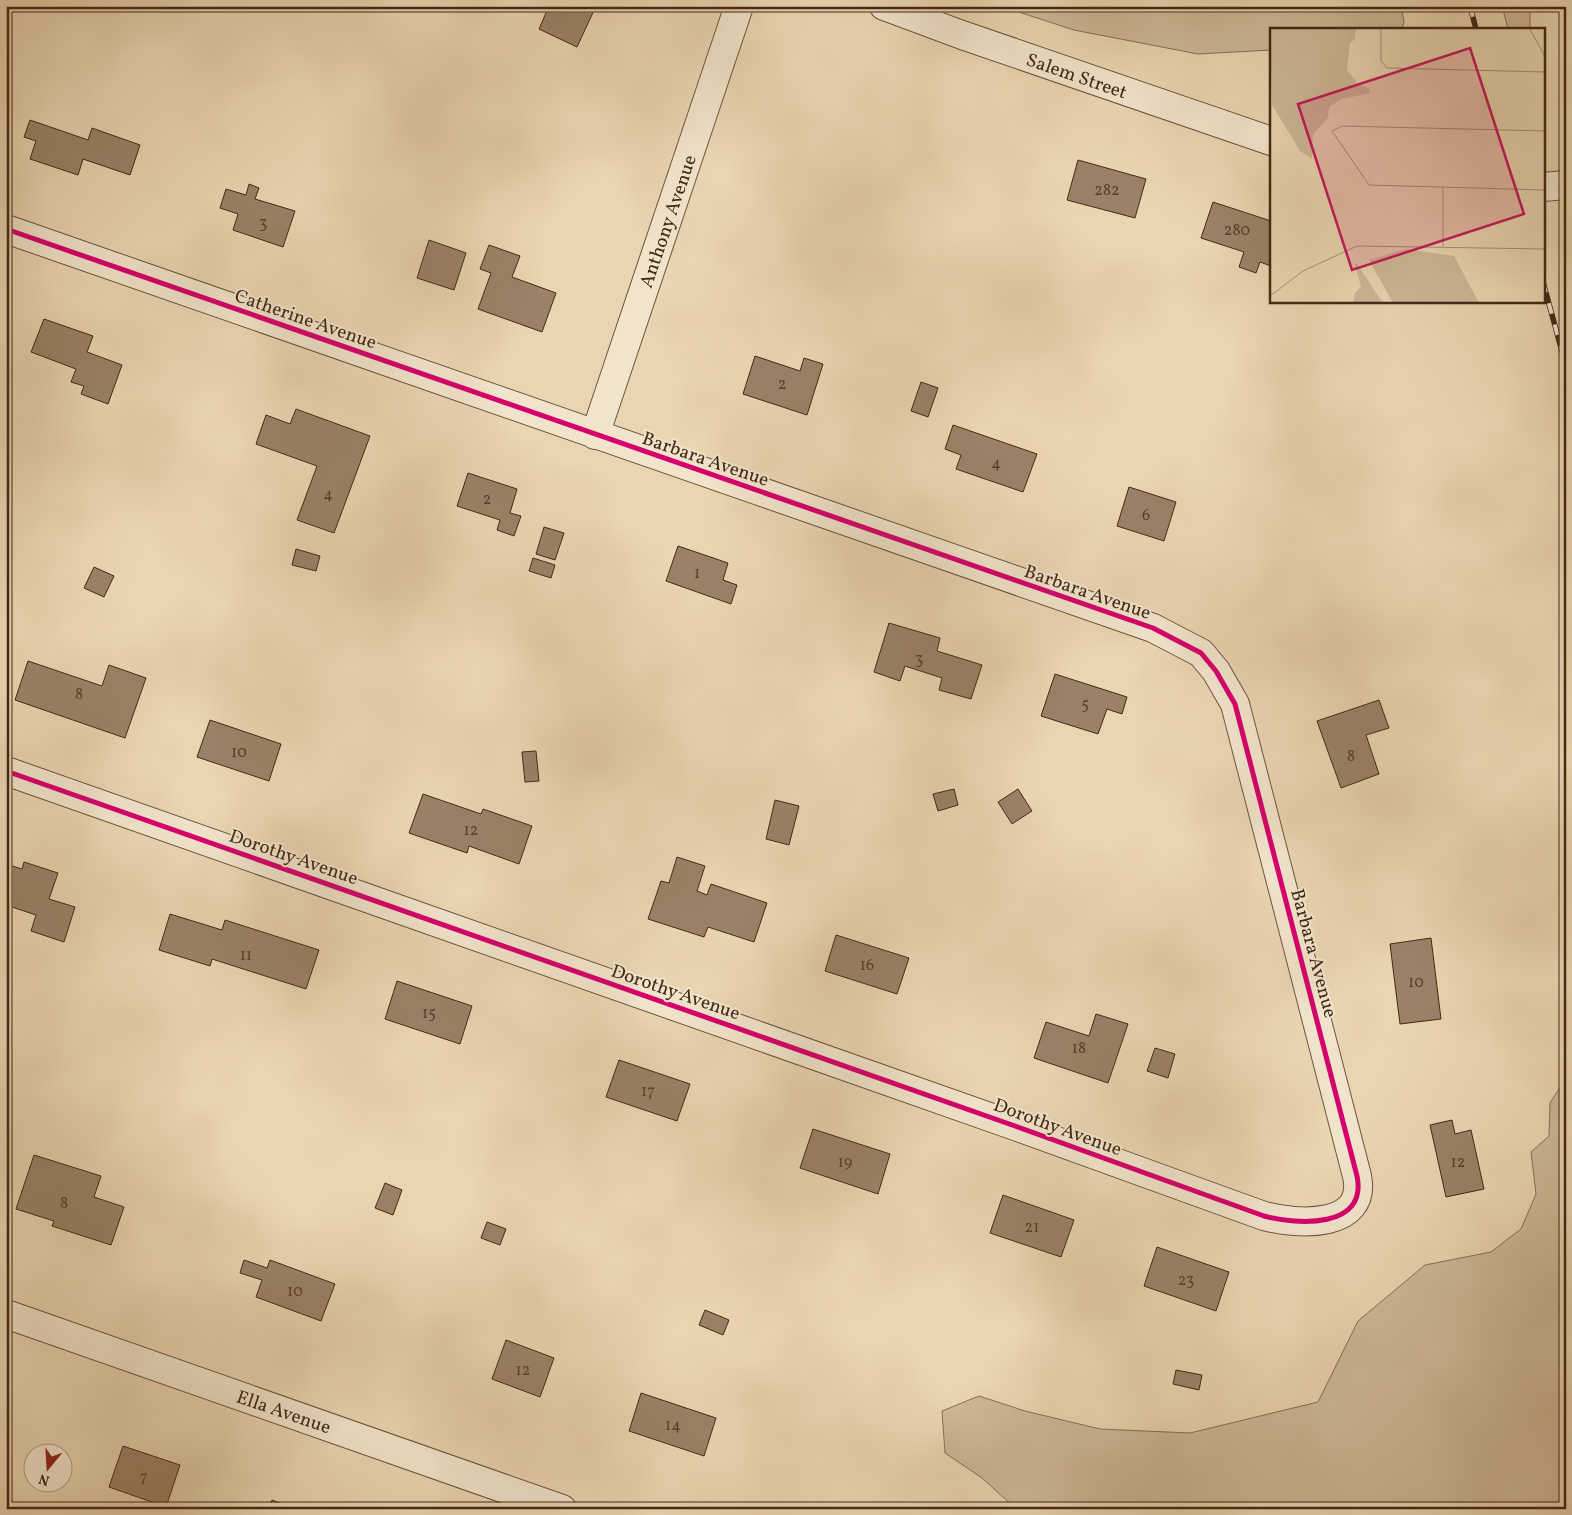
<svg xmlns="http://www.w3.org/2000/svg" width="1572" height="1515" font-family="Vollkorn,serif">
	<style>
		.green { fill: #ceb897; stroke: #887056 }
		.building { fill: #9a8267; stroke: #432916 }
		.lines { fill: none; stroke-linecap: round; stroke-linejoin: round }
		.minor-casing { stroke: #6d543d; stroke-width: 30 }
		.tertiary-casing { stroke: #6d543d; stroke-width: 30 }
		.minor { stroke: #f1e4cc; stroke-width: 28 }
		.tertiary { stroke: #f1e4cc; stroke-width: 28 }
		.rail-casing { stroke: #432916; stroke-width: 5.5 }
		.rail { stroke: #f1e4cc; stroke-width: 4; stroke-dasharray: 11; stroke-linecap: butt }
		.cycleway-casing { stroke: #f1e4cc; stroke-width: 8 }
		.cycleway { stroke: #d6006c; stroke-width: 5 }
		.labels { text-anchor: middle; stroke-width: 4; stroke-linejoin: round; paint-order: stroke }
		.number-label { font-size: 16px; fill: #593f2a }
		.street-label { font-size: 19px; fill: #432916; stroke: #f1e4cc }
		.inset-road { fill: none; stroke: #a79073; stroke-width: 1 }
		.view { fill: #c2185b; fill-opacity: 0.15; stroke: #c2185b; stroke-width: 2.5 }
		.inset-edge { fill: none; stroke: #432916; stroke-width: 2.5 }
	</style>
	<rect width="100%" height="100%" fill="#ead5b1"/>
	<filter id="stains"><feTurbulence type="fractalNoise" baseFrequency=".004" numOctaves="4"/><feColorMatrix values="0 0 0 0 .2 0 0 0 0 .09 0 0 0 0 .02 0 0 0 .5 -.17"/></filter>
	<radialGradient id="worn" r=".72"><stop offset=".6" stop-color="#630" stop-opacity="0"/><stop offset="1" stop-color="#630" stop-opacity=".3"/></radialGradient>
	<path class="green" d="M1000 6H1401L1404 22 1402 29H1271V50L1198 54 1074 30Z
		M1502 6H1530V29H1508Z
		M1566 1078V1509H1016L982 1478 945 1453 942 1411 979 1396 1025 1411 1100 1429 1190 1433 1318 1402 1358 1321 1425 1265 1491 1252 1521 1229 1536 1194 1531 1152 1549 1136 1550 1103Z"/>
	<path class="building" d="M549 6H596L577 47 539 29Z
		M30 120 88 140 92 128 140 145 130 175 83 159 78 175 30 159 36 141 24 137Z
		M1078 160 1146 179 1135 218 1067 200Z
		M249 184 259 188 255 199 295 211 283 247 233 230 238 214 220 208 226 189 246 195Z
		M1213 202 1271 221V266L1260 262 1256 273 1239 267 1244 252 1201 238Z
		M429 240 466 253 454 290 417 278Z
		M489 245 520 256 512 277 556 293 542 332 478 309 491 273 480 269Z
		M44 319 93 336 87 352 122 365 108 404 81 394 84 386 71 382 76 369 31 352Z
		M755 356 800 371 804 358 823 364 807 415 743 394Z
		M921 382 938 388 928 417 911 411Z
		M296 409 370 436 334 533 297 520 317 466 256 444 266 415 290 424Z
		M953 425 1037 454 1023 492 956 469 961 455 945 449Z
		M468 473 517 489 510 513 521 516 514 536 497 530 500 520 457 506Z
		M1129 487 1176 502 1164 541 1117 526Z
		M544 527 564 533 555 560 536 554Z
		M678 546 728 563 723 580 737 585 731 604 666 581Z
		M296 549 320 556 316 571 292 565Z
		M533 558 555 565 551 578 529 571Z
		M94 567 114 576 104 597 84 588Z
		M889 623 940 638 937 651 982 665 971 699 939 690 942 678 905 666 900 681 874 672Z
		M28 661 102 686 109 665 146 678 125 738 15 700Z
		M1055 674 1127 697 1122 714 1107 709 1098 734 1041 716Z
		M1379 700 1389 728 1366 735 1379 774 1341 788 1317 721Z
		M210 720 281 744 269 781 197 757Z
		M536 751 539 781 525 782 522 752Z
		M954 789 958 805 938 811 933 794Z
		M1018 789 1032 811 1012 824 998 802Z
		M423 794 481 814 483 809 532 826 519 864 469 846 467 853 409 833Z
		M775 800 799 806 789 845 766 839Z
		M677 857 705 866 697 891 707 895 711 884 767 903 754 942 708 927 704 937 648 919 661 881 669 883Z
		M24 862 58 873 49 899 75 907 64 942 31 931 36 915 6 905V864L22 869Z
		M170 914 222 930 225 920 319 950 306 989 212 959 210 966 159 950Z
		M836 935 909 958 897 994 825 971Z
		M1431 938 1441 1019 1400 1024 1390 944Z
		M397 981 472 1006 460 1044 385 1019Z
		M1096 1014 1128 1024 1108 1083 1034 1058 1046 1022 1089 1036Z
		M1155 1048 1175 1054 1168 1078 1147 1071Z
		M619 1060 690 1084 677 1121 606 1097Z
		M1452 1120 1455 1134 1471 1130 1484 1189 1446 1197 1430 1125Z
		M813 1129 890 1154 878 1194 800 1168Z
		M34 1155 101 1176 94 1197 124 1207 111 1245 52 1226 54 1221 16 1209Z
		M385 1183 402 1190 393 1215 375 1208Z
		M1003 1195 1074 1220 1061 1257 990 1233Z
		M487 1222 506 1229 500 1245 481 1238Z
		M1157 1247 1229 1272 1216 1311 1144 1286Z
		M244 1260 267 1268 270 1260 335 1284 321 1321 256 1297 262 1280 240 1273Z
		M705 1310 729 1320 723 1335 699 1325Z
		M506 1340 554 1358 540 1397 492 1379Z
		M1176 1370 1202 1375 1199 1390 1173 1384Z
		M641 1393 716 1418 704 1456 629 1431Z
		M123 1446 180 1465 166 1507 109 1487Z
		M272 1500 296 1509H269Z"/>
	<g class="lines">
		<g class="minor-casing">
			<path id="minor" d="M6 229 1153 628 1201 653 1216 671 1235 704 1357 1176C1368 1229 1297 1225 1264 1216L1015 1126 6 771
				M595 435 739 6
				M6 1314 562 1509"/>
		</g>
		<g class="tertiary-casing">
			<path id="tertiary" d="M884 6 962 35 1271 141
				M1543 187 1566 185"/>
		</g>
		<use href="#minor" class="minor"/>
		<use href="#tertiary" class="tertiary"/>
		<g class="rail-casing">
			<path id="rail" d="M1470 6 1476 29
				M1543 282 1566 366"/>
		</g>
		<use href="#rail" class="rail"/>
		<g class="cycleway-casing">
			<path id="cycleway" d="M6 229 1153 628 1201 653 1216 671 1235 704 1357 1176C1368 1229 1297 1225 1264 1216L1015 1126 6 771"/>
		</g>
		<use href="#cycleway" class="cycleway"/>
	</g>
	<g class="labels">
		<g class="number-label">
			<text x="1107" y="195">282</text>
			<text x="263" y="228">3</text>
			<text x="1237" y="235">280</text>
			<text x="782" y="389">2</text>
			<text x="996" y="468">4</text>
			<text x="328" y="499">4</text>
			<text x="487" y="504">2</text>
			<text x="1146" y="520">6</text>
			<text x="697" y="578">1</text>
			<text x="919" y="664">3</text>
			<text x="79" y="699">8</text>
			<text x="1085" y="709">5</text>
			<text x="239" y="757">10</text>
			<text x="1351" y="761">8</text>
			<text x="471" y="835">12</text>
			<text x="246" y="960">11</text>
			<text x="867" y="970">16</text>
			<text x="1416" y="987">10</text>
			<text x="429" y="1018">15</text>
			<text x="1079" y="1053">18</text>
			<text x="648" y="1096">17</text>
			<text x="845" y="1167">19</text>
			<text x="1458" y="1167">12</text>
			<text x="64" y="1208">8</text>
			<text x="1032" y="1232">21</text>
			<text x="1186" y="1285">23</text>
			<text x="295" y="1296">10</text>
			<text x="523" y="1375">12</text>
			<text x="673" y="1430">14</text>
			<text x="144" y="1482">7</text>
		</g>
		<g class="street-label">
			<text transform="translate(1077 75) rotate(19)" y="7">Salem Street</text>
			<text transform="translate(667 221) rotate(-71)" y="7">Anthony Avenue</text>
			<text transform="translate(306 318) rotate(19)" y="7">Catherine Avenue</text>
			<text transform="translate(706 458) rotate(19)" y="7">Barbara Avenue</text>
			<text transform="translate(1088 591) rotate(19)" y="7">Barbara Avenue</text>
			<text transform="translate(294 856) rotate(19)" y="7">Dorothy Avenue</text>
			<text transform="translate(1315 953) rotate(75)" y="7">Barbara Avenue</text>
			<text transform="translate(676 991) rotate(19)" y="7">Dorothy Avenue</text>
			<text transform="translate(1058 1126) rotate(20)" y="7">Dorothy Avenue</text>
			<text transform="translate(284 1411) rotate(19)" y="7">Ella Avenue</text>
		</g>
	</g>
	<g transform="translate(1270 28)">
		<rect width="275" height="275" fill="#ead5b1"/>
		<path d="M0 0H86L85 11 80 15 77 42 88 56 99 60 100 65 72 71 59 79 58 90 43 106 42 131 30 123 2 77ZM135 221 184 228 209 275H123L99 232ZM85 236H87L113 275H83L85 265 91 259Z" fill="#ceb897"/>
		<path class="inset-road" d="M111 0V33L117 40 275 44M259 0 275 28M275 103 72 98 62 103 99 157 275 162M173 218V160M0 268 33 243 87 218 275 221"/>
		<path class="view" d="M200 20 254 186 82 242 28 76Z"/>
		<rect width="275" height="275" class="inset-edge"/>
	</g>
	<rect width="1572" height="1515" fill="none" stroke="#ead5b1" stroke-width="25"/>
	<rect x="8" y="8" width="1557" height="1500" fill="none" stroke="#432916" stroke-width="2.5"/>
	<rect x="12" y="12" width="1547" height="1490" fill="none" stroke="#432916"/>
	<g transform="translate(48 1468) rotate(198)"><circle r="24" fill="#f1e4cc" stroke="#ab9983"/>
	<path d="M0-4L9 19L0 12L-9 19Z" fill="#8f2418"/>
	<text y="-8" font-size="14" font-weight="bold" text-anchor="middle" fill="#432916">N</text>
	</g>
	<rect width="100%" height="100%" filter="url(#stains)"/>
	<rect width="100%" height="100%" fill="url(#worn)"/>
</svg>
